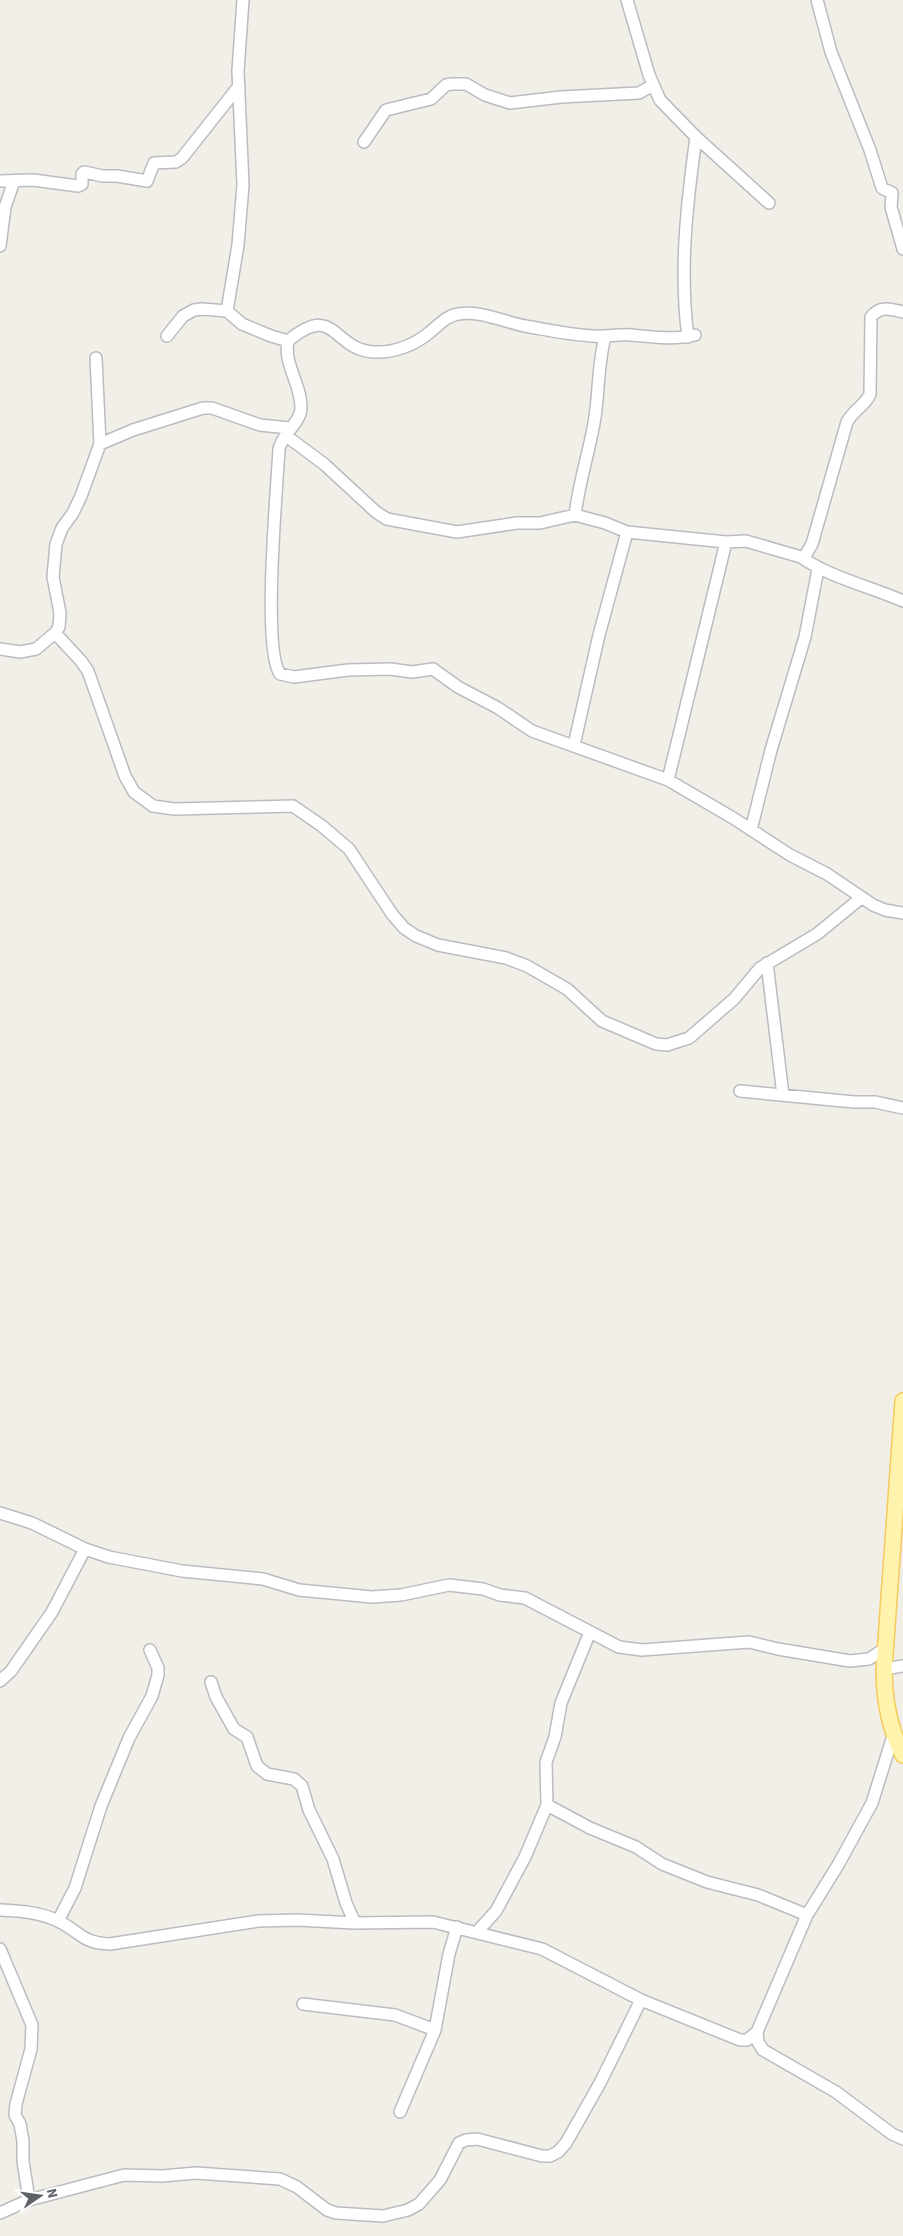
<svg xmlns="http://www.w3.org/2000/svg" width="903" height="2236" font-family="'Source Sans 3',sans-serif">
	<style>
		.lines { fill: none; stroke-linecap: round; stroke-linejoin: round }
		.minor-casing { stroke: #b9bcc0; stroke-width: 14 }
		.major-casing { stroke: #f4cb5d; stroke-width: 18 }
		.minor { stroke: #fff; stroke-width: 11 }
		.major { stroke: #fff3ae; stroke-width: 15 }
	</style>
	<rect width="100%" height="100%" fill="#f1efe7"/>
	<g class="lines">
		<g class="minor-casing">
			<path id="minor" d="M627 0 649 75 660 100 696 137 769 203
				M817 0 831 52 870 150 882 188 892 193 891 207 903 249
				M364 142 386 110 431 99 446 85 452 84H466L485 95 510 103 561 97 639 93 653 85
				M0 181 33 180 78 186 82 184V174L84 172 103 176H117L147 181 154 163 176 162 182 158 239 86
				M0 246 5 207 14 181
				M227 311 238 245 243 185 238 71 243 0
				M167 336 183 316 194 310 202 309 227 311 242 324 271 336 288 341C336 301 332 350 374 352 394 353 415 345 430 332 439 325 446 316 458 314 480 310 504 322 525 326 548 330 570 335 593 336 606 337 618 334 631 335 652 337 674 340 695 335
				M688 337C679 270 687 203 696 137
				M288 341C283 364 302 385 301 409 300 423 283 433 279 449 277 488 262 649 280 674L294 677 348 670 390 669 412 672 433 669 458 687 498 708 532 731 668 780 733 818 790 855 827 874 873 905 885 910 903 913
				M285 435 324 464 376 512 387 519 457 532 517 523H540L575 515 605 523 627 532 726 542 746 541 801 557 805 556 812 544 847 422C854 409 866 405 870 394L871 317C880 305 891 309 903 312
				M100 444 133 430 203 408H212L260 425 289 428
				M575 515C579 481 590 450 595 417 599 390 598 363 605 337
				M801 557C831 578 869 586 903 601
				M55 633 81 661 88 671 125 776 134 792 153 806 174 809 293 806 322 826 349 849 392 914 404 928 416 936 438 945 506 958 527 966 567 989 602 1021 656 1044 667 1045 689 1038 734 999 760 968 817 934 861 898
				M0 649 20 652 36 649 55 633 59 627 60 613 53 577 56 544 62 528 73 513 81 496 100 444 96 358
				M574 745 599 635 627 532
				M668 780 726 542
				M751 830 771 750 805 637 818 569
				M767 963 783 1095
				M740 1091 854 1102H875L903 1108
				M0 1513 32 1523 85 1549 109 1557 182 1571 263 1579 299 1590 372 1597 401 1595 449 1585 483 1589 500 1595 525 1598 619 1647 642 1650 749 1642 778 1649 850 1661 869 1659 884 1649
				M884 1669 903 1666
				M0 1681 11 1671 52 1612 85 1549
				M211 1682 216 1697 234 1729 247 1737 257 1766 267 1774 294 1779 302 1786 309 1810 333 1859 346 1903 355 1923
				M547 1805 590 1828 636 1847 662 1864 707 1882 758 1895 807 1915
				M0 1910C19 1911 40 1912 58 1921 81 1932 81 1943 110 1944L258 1921 297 1920 355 1923 433 1922 542 1949 641 2000 740 2040H747L757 2032 807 1915 838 1865 872 1803 893 1736
				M58 1921 75 1888 101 1806 129 1738 152 1696 158 1675V1668L150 1650
				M477 1932 496 1911 525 1857 547 1805 546 1762 555 1737 561 1703 590 1632
				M0 1949 32 2025 31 2049 16 2104 15 2115 20 2124 23 2141V2161L29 2200 0 2213
				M303 2004 395 2015 435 2030
				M757 2032 758 2042 763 2050 836 2092 892 2134 903 2139
				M400 2112 435 2030 449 1954 457 1927
				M29 2200 124 2175 162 2176 196 2173 280 2179 297 2187 327 2210 336 2213 383 2216 408 2210 419 2204 440 2180 459 2143 466 2140 477 2139 542 2156H550L558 2152 566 2143 600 2083 641 2000"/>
		</g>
		<g class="major-casing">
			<path id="major" d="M903 1401 884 1669C884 1699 889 1728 903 1755"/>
		</g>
		<use href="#minor" class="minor"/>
		<use href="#major" class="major"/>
	</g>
	<g transform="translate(40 2196) rotate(77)" stroke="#ffffff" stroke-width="4" paint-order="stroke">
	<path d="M0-4L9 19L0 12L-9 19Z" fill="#5e6267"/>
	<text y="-8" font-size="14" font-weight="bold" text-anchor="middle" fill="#5e6267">N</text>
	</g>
</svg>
